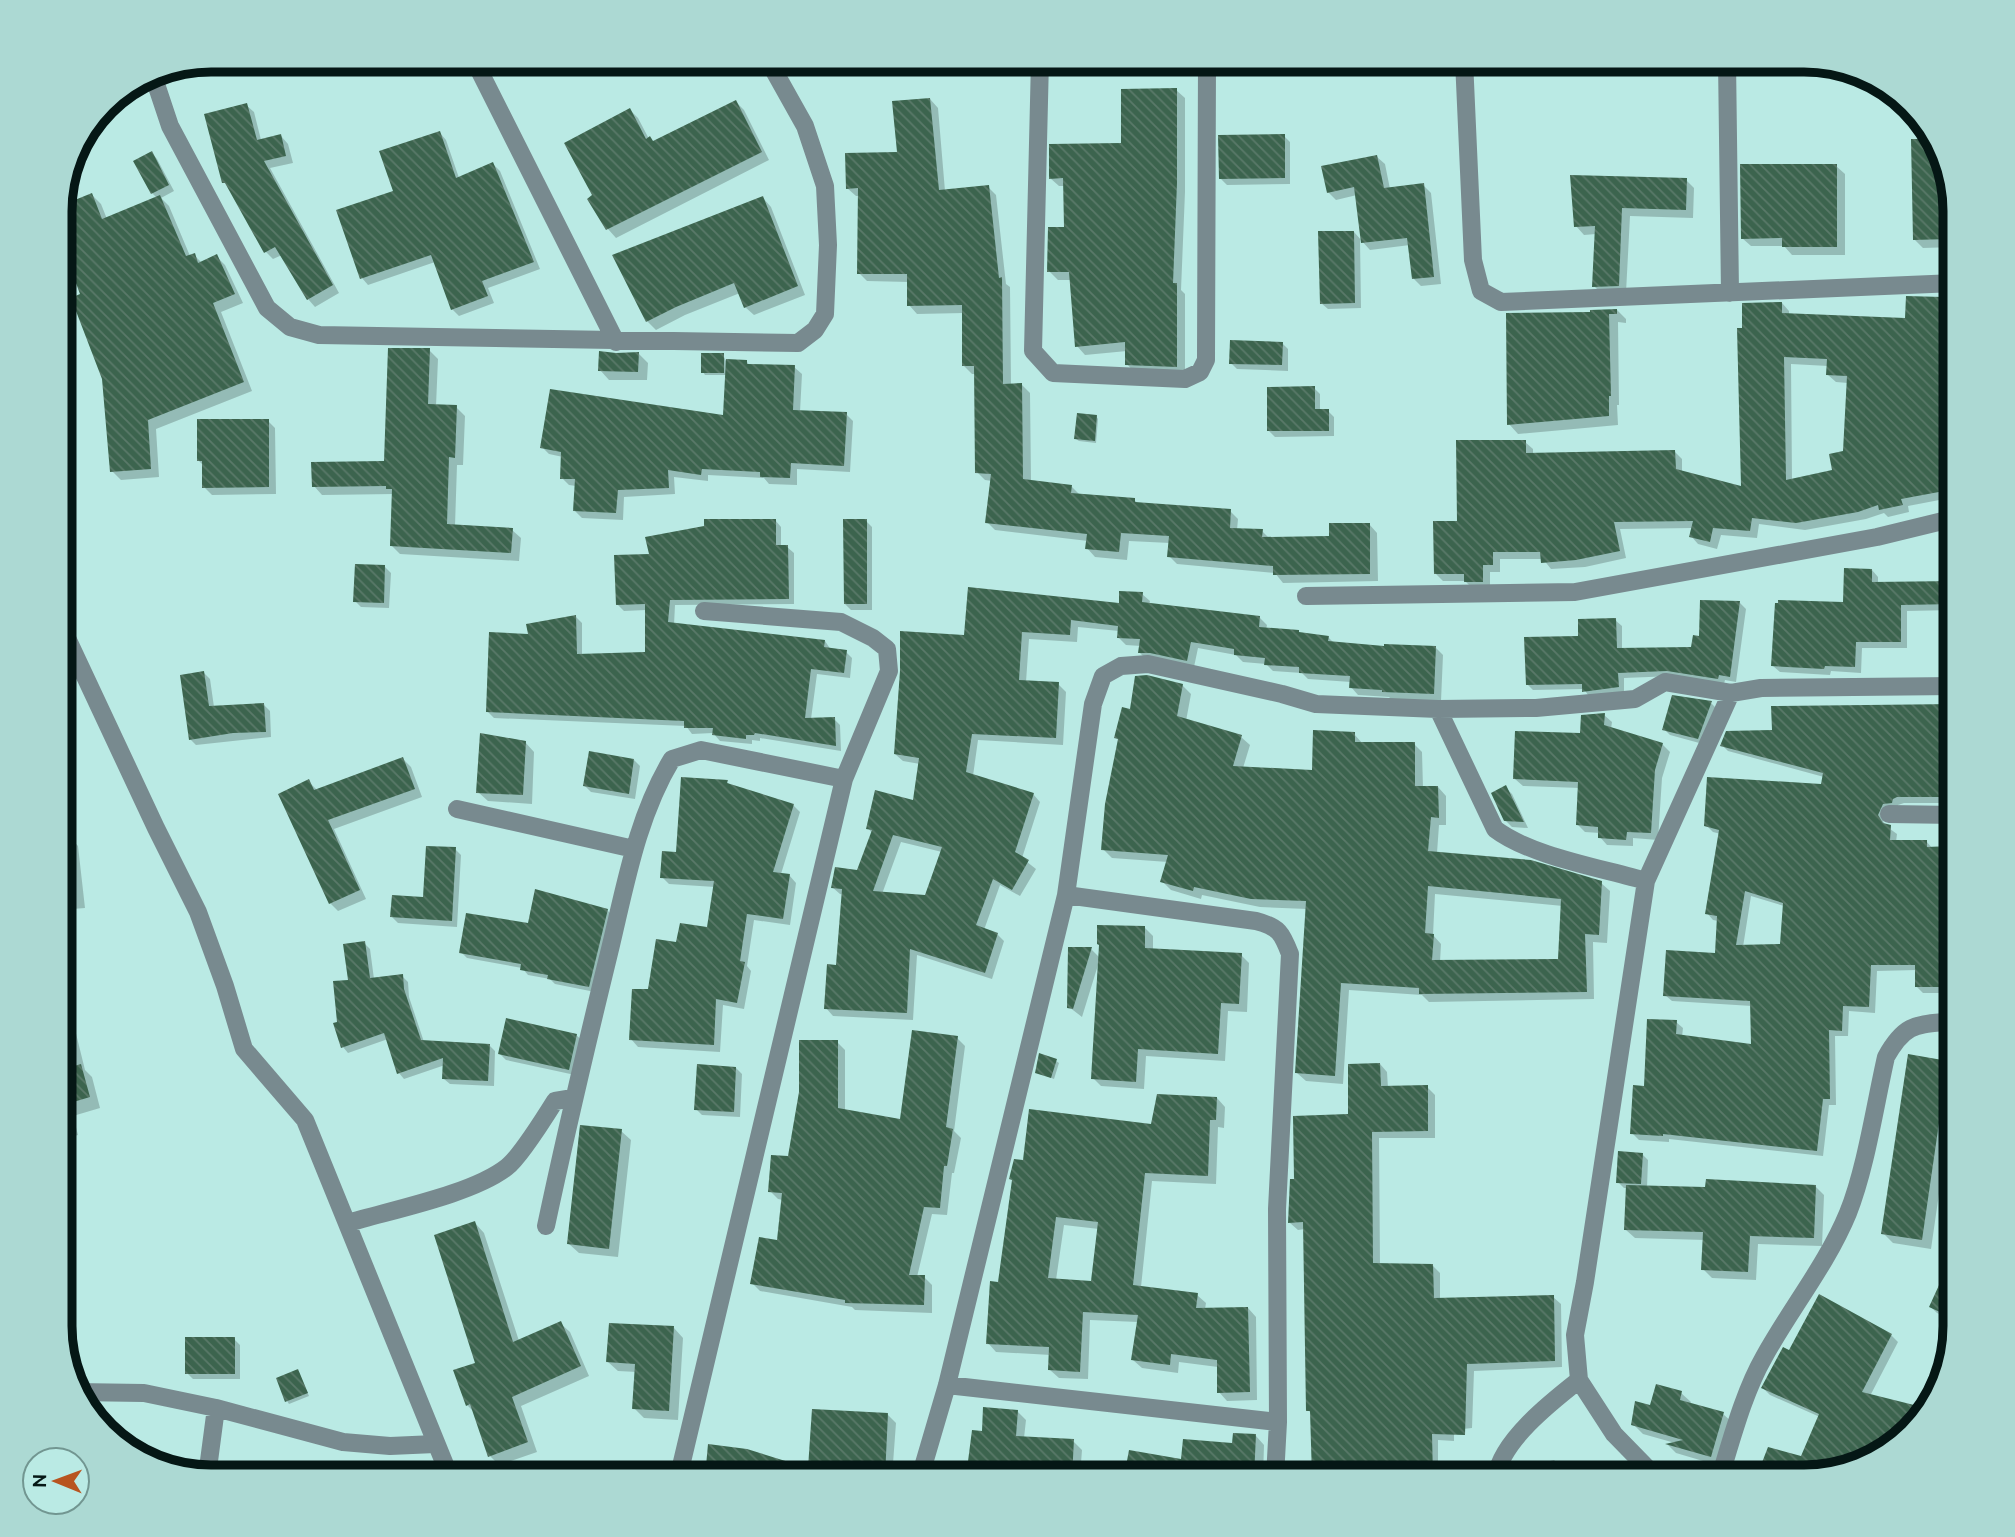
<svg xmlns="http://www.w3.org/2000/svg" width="2015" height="1537" font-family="Ubuntu,sans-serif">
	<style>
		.shadow { fill: #0003; fill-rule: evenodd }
		.building { fill: url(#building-back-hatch); fill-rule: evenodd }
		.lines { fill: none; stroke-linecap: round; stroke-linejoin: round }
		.minor { stroke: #788a8f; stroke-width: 18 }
		.rim { fill: none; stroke: #051715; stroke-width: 9 }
	</style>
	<defs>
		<pattern id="building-back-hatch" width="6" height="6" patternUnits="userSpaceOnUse" patternTransform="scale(1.75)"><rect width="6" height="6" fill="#3c644e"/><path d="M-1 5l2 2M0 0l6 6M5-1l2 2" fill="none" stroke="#5a7969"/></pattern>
	</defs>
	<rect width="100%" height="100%" fill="#baeae4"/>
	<path class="shadow" d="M1176 90 1185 98V192L1181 290 1185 294V375L1135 373 1127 364V351L1085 355 1077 346 1072 280H1058L1049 271 1066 229 1065 186H1059L1050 178 1123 145Z
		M930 99 938 108 945 191 988 187 996 195 1006 284 1010 287 1011 385H1022L1030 393 1031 482 1072 487 1080 495 1134 500 1139 504 1230 511 1238 519 1237 530 1262 531 1269 538H1331L1369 524 1377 533 1378 581 1283 583 1275 573 1177 564 1169 556 1170 543 1129 541 1127 560 1095 557 1087 548 1088 541 995 530 987 522 992 481 985 480 977 472 976 374H972L964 366V313L917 314 909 305V282L867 281 859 273V196H856L847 188 899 154Z
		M736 102 744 110 769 160 616 238 608 229 595 196 630 110 638 118 649 139 654 143Z
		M246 105 254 112 261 140 281 136 288 144 293 163 270 168 339 293 315 307 308 299 282 255 273 259 266 252 231 190 224 182Z
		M440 133 446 140 459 178 493 164 500 171 540 269 488 288 494 303 459 316 452 309 435 262 368 285 362 278Z
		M1284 136 1290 142V184L1227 185 1221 179Z
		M1937 140 1940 144 1955 211V247L1923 248 1914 239 1913 141Z
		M152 153 157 159 174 191 161 198 169 206 190 256 194 255 202 263 216 256 225 265 243 303 221 312 252 391 156 429 159 477 121 480 112 471 104 378 82 295 60 234V207L92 195 101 204 107 219 157 198 152 193Z
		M1377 157 1385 164 1390 189 1423 185 1431 193 1441 284 1421 286 1414 279 1410 245 1370 250 1360 239 1361 308 1328 309 1321 303 1354 232 1362 241 1357 195 1336 200 1328 192Z
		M1836 166 1845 174V255H1792L1784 246H1751L1742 238Z
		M1686 180 1694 188 1693 218 1630 216 1626 293 1602 294 1594 286 1596 234 1584 235 1576 226Z
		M763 198 771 207 805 295 754 315 745 307 740 293 685 315 656 330 647 321Z
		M1943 298 1950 306 1947 400 1955 399V497L1908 506 1909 512 1888 517 1884 513 1866 519 1805 530 1759 524 1757 538 1721 535 1717 549 1698 544 1691 536 1693 528 1620 529 1626 558 1585 567 1551 569 1543 559H1500V572H1490V589H1473L1465 581H1443L1436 574 1459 522 1525 442 1533 449V454L1674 451 1682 459V472L1743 488 1744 330 1782 303 1789 311V315L1907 320ZM1791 364 1828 366V375L1836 382 1848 383 1844 453 1834 471 1792 480Z
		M1617 310 1626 319V323L1618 322 1619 405H1617L1618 425 1518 434 1509 424 1592 314Z
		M1282 343 1288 349V371L1237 369 1231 363Z
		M429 350 438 359 436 406 456 407 465 416 463 465H457L455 526 512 530 521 538 519 561 400 554 391 545 394 494 322 495 314 486 385 463Z
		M639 354 648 363 647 380H609L600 370Z
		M723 355 726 361 747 362 750 366 794 367 802 374 800 412 846 414 853 421 850 472 797 469V485L769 484 764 478 708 475V481L674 477 675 494 624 497 623 520 582 518 575 511 576 486 569 485 562 478 563 457 549 454 542 447 724 417 726 375H705L703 372Z
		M1314 388 1320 394V411H1328L1334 417V436L1275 437 1269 431Z
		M1096 416 1098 419 1096 443 1079 441 1076 439Z
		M268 421 275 428 276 494 212 495 204 487 203 465 199 461Z
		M775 520 781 527V547H787L794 553V604L675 605 674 625 825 641 831 650 846 652 852 658 850 678 817 674 811 719H834L840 725 841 751 760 738V741L752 740V744L720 741 713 733 692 734 686 726 494 718 487 711 530 635 576 617 582 623V655L647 653 646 610 624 611 617 604 651 556Z
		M866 521 872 527V610H851L845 604Z
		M385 567 391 573 389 608 361 607 355 601Z
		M1872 570 1878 577V584L1955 582V610L1907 611V648H1862L1861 673 1831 671 1830 675 1780 672 1773 666 1845 604Z
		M1142 594 1150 601 1149 605 1260 618 1267 625 1266 630 1328 637 1334 643 1386 648 1435 647 1443 655 1441 701 1391 699 1389 697 1358 695 1351 687V682L1308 679 1302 673 1273 671 1266 664 1243 662 1236 655 1198 648 1194 667 1147 660 1140 653 1141 646 1126 645 1119 638V631L1078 627 1077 642 1029 639 1026 682 1058 684 1066 692 1063 745 978 740 973 776 1033 794 1040 802 1022 858 1036 869 1020 896 1000 885 984 930 997 934 1004 941 992 979 917 955 913 1020 833 1016 826 1008 837 967 844 895 840 894 832 887 858 872 872 833 868 828 914 802 920 764 903 761 895 754 965 636 1120 605ZM901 842 942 852 926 897 882 894Z
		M1740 603 1746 609 1736 682 1725 680 1724 684 1674 676 1624 678V693L1590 698 1584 689 1533 690 1527 684 1580 637 1615 620 1622 626V649H1693L1700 638Z
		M204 673 210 679 214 707 264 705 270 711 271 737 196 745 190 739Z
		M1182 685 1191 694 1186 721 1241 737 1250 745 1243 768 1313 772 1354 734 1363 744H1414L1422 752 1423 788 1438 787 1446 796V825H1439L1437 853 1601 883 1610 891 1607 943 1593 942 1594 999 1429 1002 1422 995 1349 990 1343 1084 1306 1081 1297 1073 1307 909 1260 907 1202 895 1201 899 1171 890 1162 881 1168 862 1112 858 1103 849 1120 741 1116 738 1132 711ZM1435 894 1563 906 1559 960 1440 962 1441 944 1433 935Z
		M1711 703 1717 709 1703 744 1670 735 1664 729Z
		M1955 705V761H1951V803H1904L1898 805V809L1889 810 1883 821 1886 826 1897 834 1896 842 1926 841 1933 849 1955 848V993H1923L1916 986 1917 970 1877 971 1875 1013 1849 1011 1848 1036H1835L1836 1105H1829L1823 1156 1669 1139V1142L1639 1140 1632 1133 1646 1088 1676 1022 1683 1028 1682 1037 1752 1046V1006L1672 1001 1665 995 1716 955 1718 921 1713 920 1707 913 1721 834 1713 832 1706 825 1823 786 1824 777 1728 751 1722 745 1773 731V708ZM1751 896 1784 906 1781 946 1743 947Z
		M1604 715 1612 722 1611 729 1662 744 1670 752 1662 778 1658 840 1633 838V846L1607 845 1600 837V833L1585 832 1578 825 1580 788 1523 786 1515 779 1582 735Z
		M525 742 534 752 532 804 488 801 478 792Z
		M60 752 72 791 60 795Z
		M403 759 411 767 422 797 334 829 366 899 338 911 330 903 309 782 317 790Z
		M634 760 640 766 635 799 591 792 585 786Z
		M727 782 732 787 793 805 800 812 781 874 789 875 796 883 790 925 754 920 747 966 751 971 744 1009 723 1005 720 1052 638 1047 631 1039 650 991 678 944 709 929 715 887 669 884 662 877Z
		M1506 788 1512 794 1528 828 1512 827 1505 820Z
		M69 836 78 846 85 908 60 910V837Z
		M455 849 461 855 457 927 398 923 392 917 424 898Z
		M607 910 613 916 595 992 555 984 550 979 528 975 522 968 467 958 461 952 530 925Z
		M1145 928 1153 936V950L1241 955 1249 963 1247 1012 1228 1011 1225 1061 1146 1056 1144 1089 1101 1086 1093 1078 1098 965 1082 1017 1069 1007 1091 949 1100 958Z
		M364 943 370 949 374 979 402 976 408 982 409 997 424 1042 489 1045 495 1051 494 1086 450 1084 444 1079 445 1065 404 1079 399 1073 388 1039 348 1053 343 1047 339 1023 350 981Z
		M60 987 66 993 85 1070 92 1077 100 1108 73 1116 78 1135 60 1140Z
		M576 1035 583 1041 575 1075 506 1060 500 1054Z
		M957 1038 965 1046 954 1131 961 1138 954 1173H952L947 1215 932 1214 917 1277H924L932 1285V1313L855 1310 852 1307 760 1291 752 1283 779 1242 783 1200 778 1199 770 1191 790 1158 837 1042 845 1050V1111L902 1121Z
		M1056 1061 1059 1063 1054 1079 1036 1072Z
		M1948 1062 1955 1070V1083L1931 1249 1893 1243 1883 1233Z
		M1380 1064 1387 1072 1388 1088 1427 1087 1435 1095V1138H1379L1380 1265 1433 1266 1440 1273V1300L1553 1297 1561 1304 1562 1367 1474 1371 1472 1428 1454 1430V1441L1438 1440V1477H1316L1312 1414 1308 1410 1305 1229 1298 1230 1290 1223 1296 1181 1350 1115Z
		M736 1068 742 1074 740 1117 702 1115 696 1109Z
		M1217 1098 1225 1107 1224 1128 1218 1127 1216 1184 1152 1181 1141 1287 1197 1295 1206 1303 1205 1309 1248 1308 1256 1317 1257 1400 1227 1401 1219 1392 1218 1367 1179 1362 1178 1373 1142 1368 1133 1360 1138 1322 1090 1320 1088 1379 1059 1378 1050 1370 1051 1355 996 1352 988 1343 999 1284 1014 1182 1011 1179 1025 1162 1152 1126ZM1064 1225 1099 1229 1093 1282 1056 1280Z
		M621 1131 631 1140 618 1257 579 1253 569 1244Z
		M1642 1154 1648 1160 1647 1188 1815 1186 1824 1195 1822 1246 1758 1244 1756 1280 1712 1278 1703 1269 1705 1240 1635 1238 1626 1230 1627 1188H1624L1618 1182Z
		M475 1223 484 1233 519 1341 560 1323 570 1332 589 1376 521 1406 537 1452 499 1465 490 1456 475 1413 467 1405 477 1364Z
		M1944 1279 1955 1285V1321L1937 1313 1931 1307Z
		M674 1328 683 1338 678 1420 644 1418 634 1408 637 1372 618 1371 608 1362Z
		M1891 1335 1898 1342 1870 1396 1927 1410 1924 1419 1871 1462 1802 1458 1820 1417 1770 1395 1763 1388 1789 1352Z
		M234 1339 240 1345V1379H193L187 1373Z
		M298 1371 309 1396 289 1404 287 1401Z
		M1681 1393 1691 1402 1690 1404 1723 1414 1733 1423 1720 1466 1676 1453 1668 1445 1675 1443 1643 1434 1633 1424 1651 1407Z
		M1017 1411 1026 1420 1024 1438 1073 1441 1082 1450 1081 1463 1093 1472V1477H968L974 1432 983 1433Z
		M888 1415 896 1423 892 1477H706L710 1446 810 1470Z
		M1256 1436 1264 1445 1263 1477H1126L1130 1452 1183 1461Z
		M1554 1460 1564 1470 1601 1461 1610 1471 1612 1477H1531L1529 1466Z
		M235 1469 333 1472 339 1477H235Z"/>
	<path class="building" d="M1177 88V183L1173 283H1177V367L1125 365V342L1075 347 1069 272H1047L1048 227H1064L1063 178 1049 179V144L1121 143V89Z
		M930 98 939 190 989 185 999 278 1002 277 1003 384 1022 383 1023 479 1072 485 1071 493 1135 498V502L1231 509 1230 528 1263 529 1262 537 1329 536V523H1370V574L1273 575V566L1167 557 1169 536 1121 533 1119 552 1085 549 1087 534 985 523 991 474 975 473 974 366H962V305L907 306V274H857L858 188 846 189 845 153 897 152 892 101Z
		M736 100 762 152 606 230 587 199 592 195 564 143 630 108 646 139 650 136 653 141Z
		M247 103 257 140 281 134 286 156 264 161 333 285 307 300 275 247 264 253 225 183H222L204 114Z
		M440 131 456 178 493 162 534 262 482 281 488 296 451 310 431 255 360 279 336 210 393 191 379 151Z
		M1285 134V178L1219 179 1218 135Z
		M1911 139H1935L1940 144 1949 181V239L1913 240Z
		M152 151 169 185 151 194 133 161Z
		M1377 155 1384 188 1424 183 1434 277 1412 279 1407 238 1361 243 1354 187 1327 193 1321 166Z
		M1740 164H1837V247H1782V238L1741 239Z
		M1570 175 1687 178 1686 210 1622 208 1619 286 1592 287 1595 226 1574 227Z
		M92 193 102 219 160 195 186 256 195 253 198 263 217 254 235 294 213 303 244 382 148 420 151 469 110 472 102 379 71 298 80 294 60 240V206Z
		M763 196 798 286 744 308 734 283 676 307 646 322 612 255Z
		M1318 231H1354L1355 303 1320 304Z
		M1906 296 1943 297 1940 399 1955 397V489L1901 499 1903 505 1879 510 1878 505 1858 512 1796 523 1752 518 1750 531 1713 528 1710 542 1689 537 1693 521 1614 522 1620 551 1576 560 1541 563 1540 552H1493V565H1483V582H1464V574H1434L1433 521H1457L1456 440H1526V453L1675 450 1676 469 1741 486 1737 328H1742V303L1782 302V313L1905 318ZM1784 357 1827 359 1826 375 1847 376 1843 451 1829 454 1832 470 1786 480Z
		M1617 309V314H1609L1611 396H1609V416L1507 425 1506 313 1590 312V310Z
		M1230 340 1283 342 1282 365 1229 364Z
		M388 348H430L428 404 457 405 455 458 449 457 447 524 513 528 511 553 390 546 392 489H386V486L312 487 311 462 384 461Z
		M599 351 616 353 639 352 638 372 598 371Z
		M701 353H724V373H701Z
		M726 359 747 360V364L795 365 793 410 847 412 844 466 791 463 790 478 760 477V472L702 469 701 475 668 470 669 488 618 490 616 513 573 511 575 479H560L561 452 540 448 550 389 723 415Z
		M1315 386V409H1329V431H1267V387Z
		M1077 413 1097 415 1095 441 1074 439Z
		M197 419H269V487L202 488V461H197Z
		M704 519H776V545H788L789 599 670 600 668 622 825 640 824 647 847 650 844 673 811 669 805 718 835 717 836 746 755 733 754 735H746V739L712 735 713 728H684V721L486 712 489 632 528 634 526 624 576 615 577 654 645 652V604L616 605 614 555 649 554 645 537 704 526Z
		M843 519H867V604H844Z
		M355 564 385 565 384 603 353 602Z
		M1844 568 1872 569V582L1955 581V604L1901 605V642H1856L1855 667 1825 666 1824 669 1771 666 1775 603H1778V600L1843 602Z
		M968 587 1119 603V591L1143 592 1142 602 1260 616 1259 627 1299 630V632L1329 636 1328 641 1384 646V644L1436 646 1434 694 1382 692V690L1349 688 1350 676 1299 673V667L1264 665 1265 658 1234 655V649L1191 642 1187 661 1150 653H1138L1140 639 1117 638 1118 626 1071 620 1070 635 1022 632 1019 680 1059 682 1056 738 972 734 966 772 1034 793 1015 852 1029 860 1012 890 993 879 976 925 998 933 985 973 910 949 907 1013 824 1009 827 964 836 965 842 889 831 888 835 867 857 870 872 830 866 829 875 790 913 800 919 758 894 754 900 671V631L964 635ZM893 835 942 847 925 895 873 891Z
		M1700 600 1740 601 1730 677 1719 675 1718 679 1667 671 1618 673 1619 687 1582 692V684L1526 685 1524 637 1578 636V619L1616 618 1617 648 1691 647 1693 635 1699 636Z
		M204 671 209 706 264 703 266 732 233 733 189 740 180 675Z
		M1147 675 1183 684 1177 716 1242 735 1233 766 1312 770 1313 730 1355 732V742H1415V786H1438L1439 818 1431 817 1428 851 1531 860 1602 881 1599 935 1585 934 1587 992 1419 994V988L1341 983 1335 1076 1295 1073 1306 901 1251 899 1194 887 1193 891 1160 882 1168 855 1101 850 1105 804 1118 739 1114 738 1122 707 1130 709 1135 676ZM1428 886 1561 899 1558 959 1432 960 1434 934 1425 933Z
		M1672 695 1712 701 1698 739 1662 730Z
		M1955 704V756L1945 755V797H1897L1893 799 1892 803 1883 804 1878 815 1883 823 1891 825 1890 840H1927V847L1950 846V862H1955V963H1953L1952 987H1915V965H1871L1869 1007 1843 1006 1842 1031 1829 1030 1830 1099H1823L1817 1151 1663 1134V1136L1630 1134 1633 1085 1644 1086 1647 1019 1677 1020 1676 1034 1751 1044 1750 1001 1663 996 1666 950 1715 953 1717 916 1705 914 1719 830 1704 826 1707 777 1821 784 1823 773 1720 746 1726 731 1772 730 1771 706ZM1745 891 1783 903 1780 944 1736 945Z
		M1605 713 1604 725 1663 743 1655 770 1651 833 1627 832 1626 840 1598 838V827L1576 825 1578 782 1513 779 1515 731 1580 733 1581 715Z
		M480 733 526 741 523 795 476 793Z
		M589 751 634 759 629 794 583 786Z
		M403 757 415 789 328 820 360 890 329 904 278 794 309 779 314 790Z
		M681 777 728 780 727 783 794 804 773 872 790 874 783 919 747 914 740 961 745 962 737 1003 716 999 714 1045 629 1040 632 989H648L656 939 676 942 680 923 707 927 714 881 660 878 662 851 676 852Z
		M1506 785 1524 822 1504 821 1491 793Z
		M426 846 456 847 452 921 390 917 392 895 423 897Z
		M535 889 608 909 589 987 547 979 548 975 520 970 521 964 459 953 466 913 528 923Z
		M1097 925 1145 926V948L1242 953 1239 1004 1221 1003 1218 1054 1138 1049 1136 1082 1091 1079 1099 945 1097 944Z
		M365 941 370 978 403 974 404 989 421 1040 490 1044 488 1081 442 1079 443 1058 397 1074 384 1033 341 1048 333 1023 337 1022 333 981 348 980 343 944Z
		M1068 947H1092L1073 1009 1067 1008Z
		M506 1018 577 1034 569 1070 498 1054Z
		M912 1030 958 1036 946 1127 953 1129 947 1166H944L940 1208 924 1207 909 1275H925L924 1305 845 1303V1300L750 1284 759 1237 777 1240 782 1193 768 1192 771 1155 788 1156 799 1092V1040H838V1108L900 1119Z
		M1039 1053 1057 1059 1051 1078 1035 1073Z
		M1908 1054 1948 1061 1922 1240 1881 1234Z
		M1380 1063 1381 1086 1428 1085V1131L1372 1132 1373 1263 1433 1264 1434 1298 1554 1295 1555 1361 1467 1364 1465 1435 1432 1434 1433 1477H1358V1475L1312 1477 1310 1411H1306L1303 1222 1288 1223 1290 1179H1294L1293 1116 1348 1114V1064Z
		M81 1064 90 1097 60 1106V1070Z
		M697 1064 736 1067 734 1112 694 1110Z
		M1157 1094 1217 1097 1216 1120H1210L1208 1176 1145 1173 1133 1285 1198 1293 1196 1308 1248 1307 1250 1392 1217 1393V1360L1171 1354 1170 1365 1131 1360 1138 1315 1083 1312 1080 1372 1048 1370 1049 1347 986 1344 990 1281 998 1282 1012 1180 1009 1179 1014 1159 1023 1160 1029 1109 1151 1124ZM1056 1217 1098 1222 1091 1281 1048 1278Z
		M580 1125 622 1129 609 1249 567 1244Z
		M1618 1151 1643 1153 1641 1184 1616 1183Z
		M1706 1179 1816 1185 1814 1238 1750 1236 1748 1272 1701 1270 1703 1232 1624 1230 1626 1185 1705 1187Z
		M475 1221 513 1342 561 1321 581 1366 512 1397 528 1442 488 1457 470 1404 466 1406 453 1370 475 1363 434 1235Z
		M1955 1250V1319L1929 1307Z
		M1819 1294 1892 1334 1862 1392 1914 1405 1907 1432 1871 1462 1804 1478H1756L1768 1447 1801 1456 1819 1414 1761 1388 1783 1347 1789 1350Z
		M609 1323 674 1326 669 1411 632 1409 635 1364 606 1362Z
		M185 1337H235V1374H185Z
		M298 1369 308 1393 285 1402 276 1378Z
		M1656 1384 1682 1391 1680 1400 1724 1412 1711 1457 1665 1444 1683 1440 1631 1425 1635 1401 1650 1405Z
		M983 1407 1018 1410 1016 1436 1074 1439 1072 1477H966L972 1430 982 1431Z
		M812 1409 888 1413 885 1477H705L708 1444 747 1449 808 1468Z
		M1233 1433 1256 1434 1254 1477H1124L1129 1450 1181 1459 1183 1439 1232 1443Z"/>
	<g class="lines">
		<path class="minor" d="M474 60 616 342
			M1040 60 1033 351 1053 373 1185 379 1200 372 1206 360 1207 60
			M1464 60 1473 260 1481 291 1501 302 1955 283
			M1727 60 1730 293
			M152 72 170 126 267 308 290 327 319 335 798 343 815 330 825 314 828 245 825 186 805 126 768 60
			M1306 596 1575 592 1877 537 1955 518
			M60 623 156 828 198 912 225 986 244 1049 305 1120 450 1477
			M1438 709 1495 829C1530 856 1602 868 1646 881
			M457 809 634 849
			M1889 814 1955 815
			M1066 895 1256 921C1279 927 1282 933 1290 954L1277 1209 1278 1422 1275 1477
			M348 1223C391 1210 473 1194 507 1167 520 1157 545 1117 555 1101L573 1098
			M546 1226C566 1132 588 1039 611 945 626 882 638 815 672 759L701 750 844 779
			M947 1385 1278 1422
			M75 1392 144 1393 216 1408 343 1442 390 1446 435 1444
			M207 1476 216 1408
			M682 1477 681 1466 844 779 889 671 887 649 873 638 841 622 704 611
			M920 1477 947 1385 1066 895 1093 704 1103 676 1121 666 1148 664 1282 694 1316 704 1438 709 1536 708 1635 699 1665 682 1731 693 1761 688 1955 686
			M1496 1477C1501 1441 1551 1402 1579 1380
			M1656 1477 1614 1434 1579 1380 1575 1335 1585 1282 1646 881 1731 693
			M1720 1477C1732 1438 1744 1392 1764 1357 1791 1308 1827 1264 1848 1213 1866 1168 1875 1105 1886 1057 1906 1021 1918 1025 1955 1021"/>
	</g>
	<path d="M0 0H2015V1537H0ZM211 72H1804A139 139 0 0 1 1943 211V1326A139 139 0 0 1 1804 1465H211A139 139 0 0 1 72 1326V211A139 139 0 0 1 211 72Z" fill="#acd9d3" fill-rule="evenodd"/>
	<path class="rim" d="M211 72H1804A139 139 0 0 1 1943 211V1326A139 139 0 0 1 1804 1465H211A139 139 0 0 1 72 1326V211A139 139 0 0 1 211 72Z"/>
	<g transform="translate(56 1481) rotate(271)"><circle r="33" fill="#baeae4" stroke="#729691" stroke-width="2"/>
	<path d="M0-5L12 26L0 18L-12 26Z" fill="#b8541f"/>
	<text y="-10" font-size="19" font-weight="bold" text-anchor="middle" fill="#051715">N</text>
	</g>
</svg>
